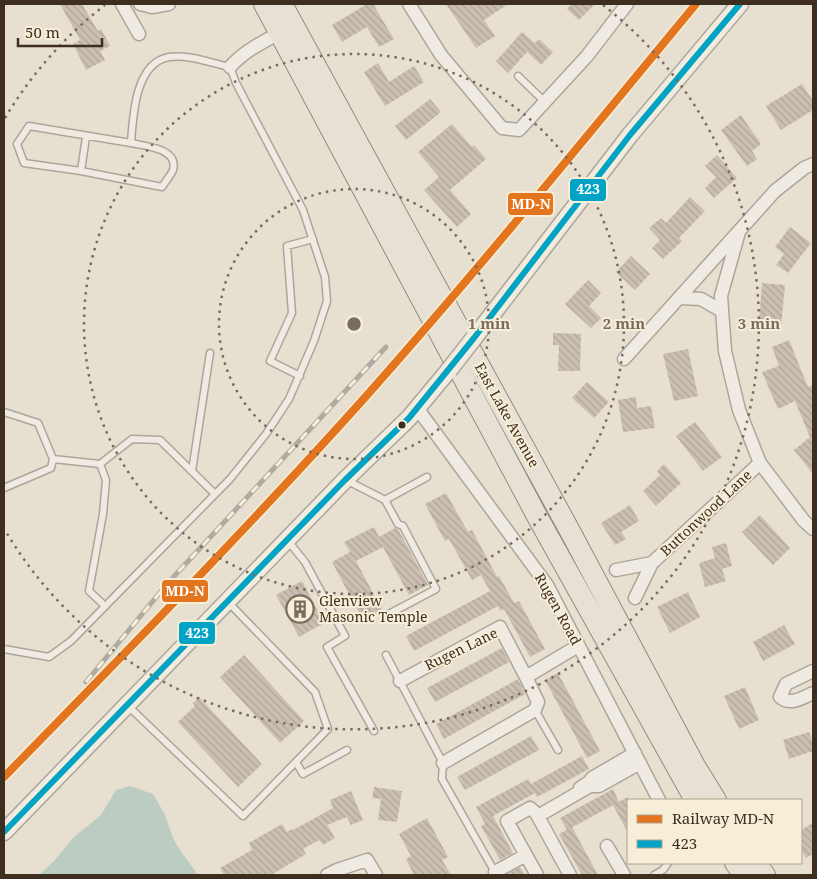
<svg xmlns="http://www.w3.org/2000/svg" width="817" height="879" font-family="'Noto Serif',serif">
	<style>
		.water { fill: #bcccc2 }
		.building { fill: url(#building-back-hatch) }
		.lines { fill: none; stroke-linecap: round; stroke-linejoin: round }
		.service-casing { stroke: #ada599; stroke-width: 9 }
		.minor-casing { stroke: #ada599; stroke-width: 15 }
		.tertiary-casing { stroke: #ada599; stroke-width: 19 }
		.primary-casing { stroke: #928b80; stroke-width: 22 }
		.service { stroke: #efebe3; stroke-width: 6 }
		.minor { stroke: #efebe3; stroke-width: 12 }
		.tertiary { stroke: #efebe3; stroke-width: 16 }
		.primary { stroke: #e6e1d4; stroke-width: 20 }
		.rail-casing { stroke: #afaaa2; stroke-width: 5 }
		.rail { stroke: #f7eed8; stroke-width: 3; stroke-dasharray: 9; stroke-linecap: butt }
		.tertiary-bridge-casing { stroke: #ada599; stroke-width: 19; stroke-linecap: butt }
		.tertiary-bridge { stroke: #efebe3; stroke-width: 16 }
		.bus-1-casing { stroke: #f7eed8; stroke-width: 10 }
		.bus-1 { stroke: #03a3c5; stroke-width: 6 }
		.rail-1-casing { stroke: #f7eed8; stroke-width: 11 }
		.rail-1 { stroke: #e2751d; stroke-width: 8 }
		.ring { fill: none; stroke: #786c5e; stroke-width: 2.5; stroke-dasharray: 2.5 5 }
		.bus-dot { fill: #3d2e20; stroke: #f7eed8; stroke-width: 2 }
		.labels { text-anchor: middle; stroke-width: 4; stroke-linejoin: round; paint-order: stroke }
		.street-label { font-size: 14px; fill: #3d2e20; stroke: #f7eed8 }
		.poi-label { font-size: 14px; fill: #3d2e20; stroke: #f7eed8; text-anchor: start }
		.centre { fill: #786c5e; stroke: #f7eed8; stroke-width: 2.5 }
		.ring-label { font-size: 15px; text-anchor: middle; font-weight: bold; fill: #786c5e; stroke: #f7eed8; stroke-width: 4; stroke-linejoin: round; paint-order: stroke }
		.line-badge { stroke: #f7eed8; stroke-width: 2 }
		.badge-label { font-size: 14px; text-anchor: middle; font-weight: bold; fill: #fff }
	</style>
	<defs>
		<pattern id="building-back-hatch" width="6" height="6" patternUnits="userSpaceOnUse" patternTransform="scale(1.25)"><rect width="6" height="6" fill="#cbbfb2"/><path d="M-1 5l2 2M0 0l6 6M5-1l2 2" fill="none" stroke="#afa499"/></pattern>
	</defs>
	<rect width="100%" height="100%" fill="#e7e0d1"/>
	<path class="water" d="M130 786 153 794 164 813 174 840 180 850 198 875H39L54 861 74 837 101 815 116 790Z"/>
	<path class="building" d="M60 4H82L98 31 101 29 110 46 100 51 105 60 86 70 73 44 80 40Z
		M367 4H373L394 39 379 47 367 27 342 42 332 25Z
		M446 4H508L484 20 495 36 476 48Z
		M572 4H595L579 20 567 9Z
		M522 32 535 43 539 39 553 52 541 65 527 52 508 73 496 61Z
		M378 63 389 82 414 66 424 82 385 106 364 72Z
		M802 84 813 101V110L781 130 766 106Z
		M430 99 441 112 406 140 395 126Z
		M741 115 761 144 752 151 757 159 747 166 721 130Z
		M452 124 472 147 474 145 486 159 450 190 471 214 457 227 424 190 439 177 418 152Z
		M717 155 737 178 714 198 705 188 716 177 705 166Z
		M690 197 705 211 679 238 682 241 663 259 652 248 660 240 649 228 661 218 666 223Z
		M790 227 811 243 788 273 776 265 784 254 775 247Z
		M631 256 650 274 635 290 616 272Z
		M588 280 601 293 589 306 601 318 591 328 565 304Z
		M762 283 785 285 781 326 759 323Z
		M553 333 581 334 580 371H558L559 345H553Z
		M789 340 808 387 813 385V474L794 450 810 437 795 401 778 409 762 372 779 366 772 347Z
		M688 349 698 396 674 401 663 354Z
		M587 382 609 402 594 418 572 398Z
		M636 397 637 408 651 406 655 428 623 432 618 400Z
		M695 422 722 457 703 471 676 436Z
		M664 464 681 483 656 506 643 491 660 475 657 471Z
		M446 493 468 532 472 530 497 577 499 576 514 603 519 601 545 649 530 657 504 609 500 611 498 606 414 651 406 636 490 591 481 575 472 580 449 539 445 541 425 504Z
		M630 505 639 521 621 532 626 539 615 545 601 523Z
		M760 515 790 548 773 565 742 532Z
		M374 527 379 537 395 528 398 529 428 585 409 595 383 547 356 561 382 610 363 620 332 562 350 552 344 542Z
		M726 543 732 566 722 569 726 581 705 587 699 563 715 558 712 547Z
		M302 581 324 623 299 637 276 595Z
		M688 592 700 617 670 633 657 607Z
		M784 625 795 644 763 661 753 642Z
		M502 648 509 662 435 702 427 688Z
		M244 655 304 721 280 743 220 677Z
		M558 673 600 751 587 758 545 680Z
		M518 679 525 694 444 739 436 724Z
		M745 687 759 720 739 729 724 696Z
		M199 697 262 764 238 787 178 722 195 706 193 703Z
		M809 732 813 744V751L789 759 783 740Z
		M531 736 539 750 465 790 457 777Z
		M582 756 589 769 537 797 535 793 493 816 513 853 500 860 481 826 485 824 476 807 528 779 531 784Z
		M374 787 402 791 397 822 378 820 381 799 372 798Z
		M613 789 619 802 567 830 560 818Z
		M351 791 363 820 351 825 347 817 327 825 335 838 323 845 319 840 303 849 306 854 271 875H224L220 868 252 850 249 843 282 824 287 832 292 829 293 830 333 808 330 800Z
		M628 797V833L613 805Z
		M427 818 448 857 442 860 451 875H414L406 859 411 856 399 834Z
		M813 823V854L806 858 801 850V830Z
		M572 827 598 875H582L559 834Z
		M520 867 525 875H508L507 874Z"/>
	<g class="lines">
		<g class="service-casing">
			<path id="service" d="M518 76 545 102
				M81 171 162 187C165 182 171 175 173 170 179 148 144 146 131 143
				M300 376 270 361 292 313 287 246 313 239
				M4 412 38 423 53 459 51 468 4 488
				M53 459 100 464 132 439 160 440 215 494
				M100 464 106 480 103 514 89 591 105 606
				M192 471 210 353
				M346 480 385 500 427 477
				M385 500 398 524 403 526 436 589 387 615
				M288 541 305 562 345 636 327 647 374 731
				M4 649 49 657 71 641 230 479 266 434 289 399 314 341 327 301 325 277 303 210 236 83 230 67C211 63 188 54 169 57 135 63 133 116 131 143L29 126 17 144 24 163 81 171 86 137
				M386 655 443 763 442 779 496 874
				M128 706 243 816 328 729 315 692 228 602
				M535 710 558 750
				M296 762 303 774 347 750
				M654 875 663 870 668 863"/>
		</g>
		<g class="minor-casing">
			<path id="minor" d="M122 4 139 34
				M140 4 152 7 169 4
				M409 4 441 55 502 128 519 130 587 56 627 4
				M230 67C245 50 265 41 285 30
				M739 232 721 296 725 351 739 410 760 463 804 521 813 529
				M679 298 701 299 722 311
				M624 359 775 191 804 168 813 164
				M417 408 547 585 659 800
				M616 570 652 563 760 463
				M635 598 652 563
				M813 671 786 684 780 697C790 706 802 698 813 693
				M400 681 500 627 526 677
				M443 763 535 710 538 702 526 677 578 646
				M580 788 589 782 592 778 635 753
				M538 816 590 786H599L640 763
				M607 846 624 875
				M495 872 526 855
				M327 875 337 870 367 860 376 875
				M537 875 507 821 530 808 536 813 570 875"/>
		</g>
		<g class="tertiary-casing">
			<path id="tertiary" d="M474 338 630 135 740 4
				M4 832 345 480 409 418 449 370"/>
		</g>
		<g class="primary-casing">
			<path id="primary" d="M264 4 538 518 695 800
				M282 4 571 533 695 766 716 800
				M735 863 744 875
				M756 863 765 875"/>
		</g>
		<use href="#service" class="service"/>
		<use href="#minor" class="minor"/>
		<use href="#tertiary" class="tertiary"/>
		<use href="#primary" class="primary"/>
		<g class="rail-casing">
			<path id="rail" d="M86 682 167 584 386 347"/>
		</g>
		<use href="#rail" class="rail"/>
		<g class="tertiary-bridge-casing">
			<path id="tertiary-bridge" d="M449 370 474 338"/>
		</g>
		<use href="#tertiary-bridge" class="tertiary-bridge"/>
		<g class="bus-1-casing">
			<path id="bus-1" d="M4 832 345 480 409 418 474 338 630 135 740 4"/>
		</g>
		<use href="#bus-1" class="bus-1"/>
		<g class="rail-1-casing">
			<path id="rail-1" d="M4 777C124 654 245 531 360 403 476 273 585 138 696 4"/>
		</g>
		<use href="#rail-1" class="rail-1"/>
	</g>
	<g class="ring">
		<circle cx="354" cy="324" r="135"/>
		<circle cx="354" cy="324" r="270"/>
		<path d="M5 118A405 405 0 0 1 105 5M603 5A405 405 0 1 1 5 530"/>
	</g>
	<defs>
		<g id="building-ring" transform="scale(1.4375)"><circle r="9.5" fill="#f7eed8" stroke="#786c5e" stroke-width="1.5"/><path d="M-4-6H4V6H1V3H-1V6H-4ZM-2.5-4.3h1.7v1.8h-1.7ZM.8-4.3h1.7v1.8H.8ZM-2.5-1h1.7V.8h-1.7ZM.8-1h1.7V.8H.8Z" fill="#786c5e"/></g>
	</defs>
	<g fill-rule="evenodd">
		<use href="#building-ring" x="300" y="609"/>
	</g>
	<circle class="bus-dot" cx="402" cy="425" r="4.5"/>
	<g class="labels">
		<g class="street-label">
			<text transform="translate(507 415) rotate(61)" y="5">East Lake Avenue</text>
			<text transform="translate(706 513) rotate(-43)" y="5">Buttonwood Lane</text>
			<text transform="translate(558 609) rotate(61)" y="5">Rugen Road</text>
			<text transform="translate(461 649) rotate(-26)" y="5">Rugen Lane</text>
		</g>
		<g class="poi-label">
			<text x="319" y="606">Glenview<tspan x="319" dy="16">Masonic Temple</tspan></text>
		</g>
	</g>
	<circle cx="354" cy="324" r="8" class="centre"/>
	<g class="ring-label">
		<text x="489" y="329">1 min</text>
		<text x="624" y="329">2 min</text>
		<text x="759" y="329">3 min</text>
	</g>
	<g class="line-badge">
		<rect x="569" y="178" width="38" height="24" rx="5" fill="#03a3c5"/>
		<rect x="507" y="192" width="47" height="24" rx="5" fill="#e2751d"/>
		<rect x="161" y="579" width="48" height="24" rx="5" fill="#e2751d"/>
		<rect x="178" y="621" width="38" height="24" rx="5" fill="#03a3c5"/>
	</g>
	<g class="badge-label">
		<text x="588" y="194">423</text>
		<text x="531" y="209">MD-N</text>
		<text x="185" y="596">MD-N</text>
		<text x="197" y="638">423</text>
	</g>
	<rect width="817" height="879" fill="none" stroke="#3d2e20" stroke-width="10"/>
	<rect x="627" y="799" width="175" height="65" fill="#f7eed8" stroke="#ada18e"/>
	<rect x="637" y="815" width="25" height="8" fill="#e2751d" stroke="#ada18e"/>
	<text x="672" y="824" font-size="15" fill="#3d2e20">Railway MD-N</text>
	<rect x="637" y="840" width="25" height="8" fill="#03a3c5" stroke="#ada18e"/>
	<text x="672" y="849" font-size="15" fill="#3d2e20">423</text>
	<path d="M18 38v8h84v-8" fill="none" stroke="#3d2e20" stroke-width="2.5"/>
	<text x="25" y="38" font-size="15" fill="#3d2e20" stroke="#f7eed8" stroke-width="4" paint-order="stroke">50 m</text>
</svg>
